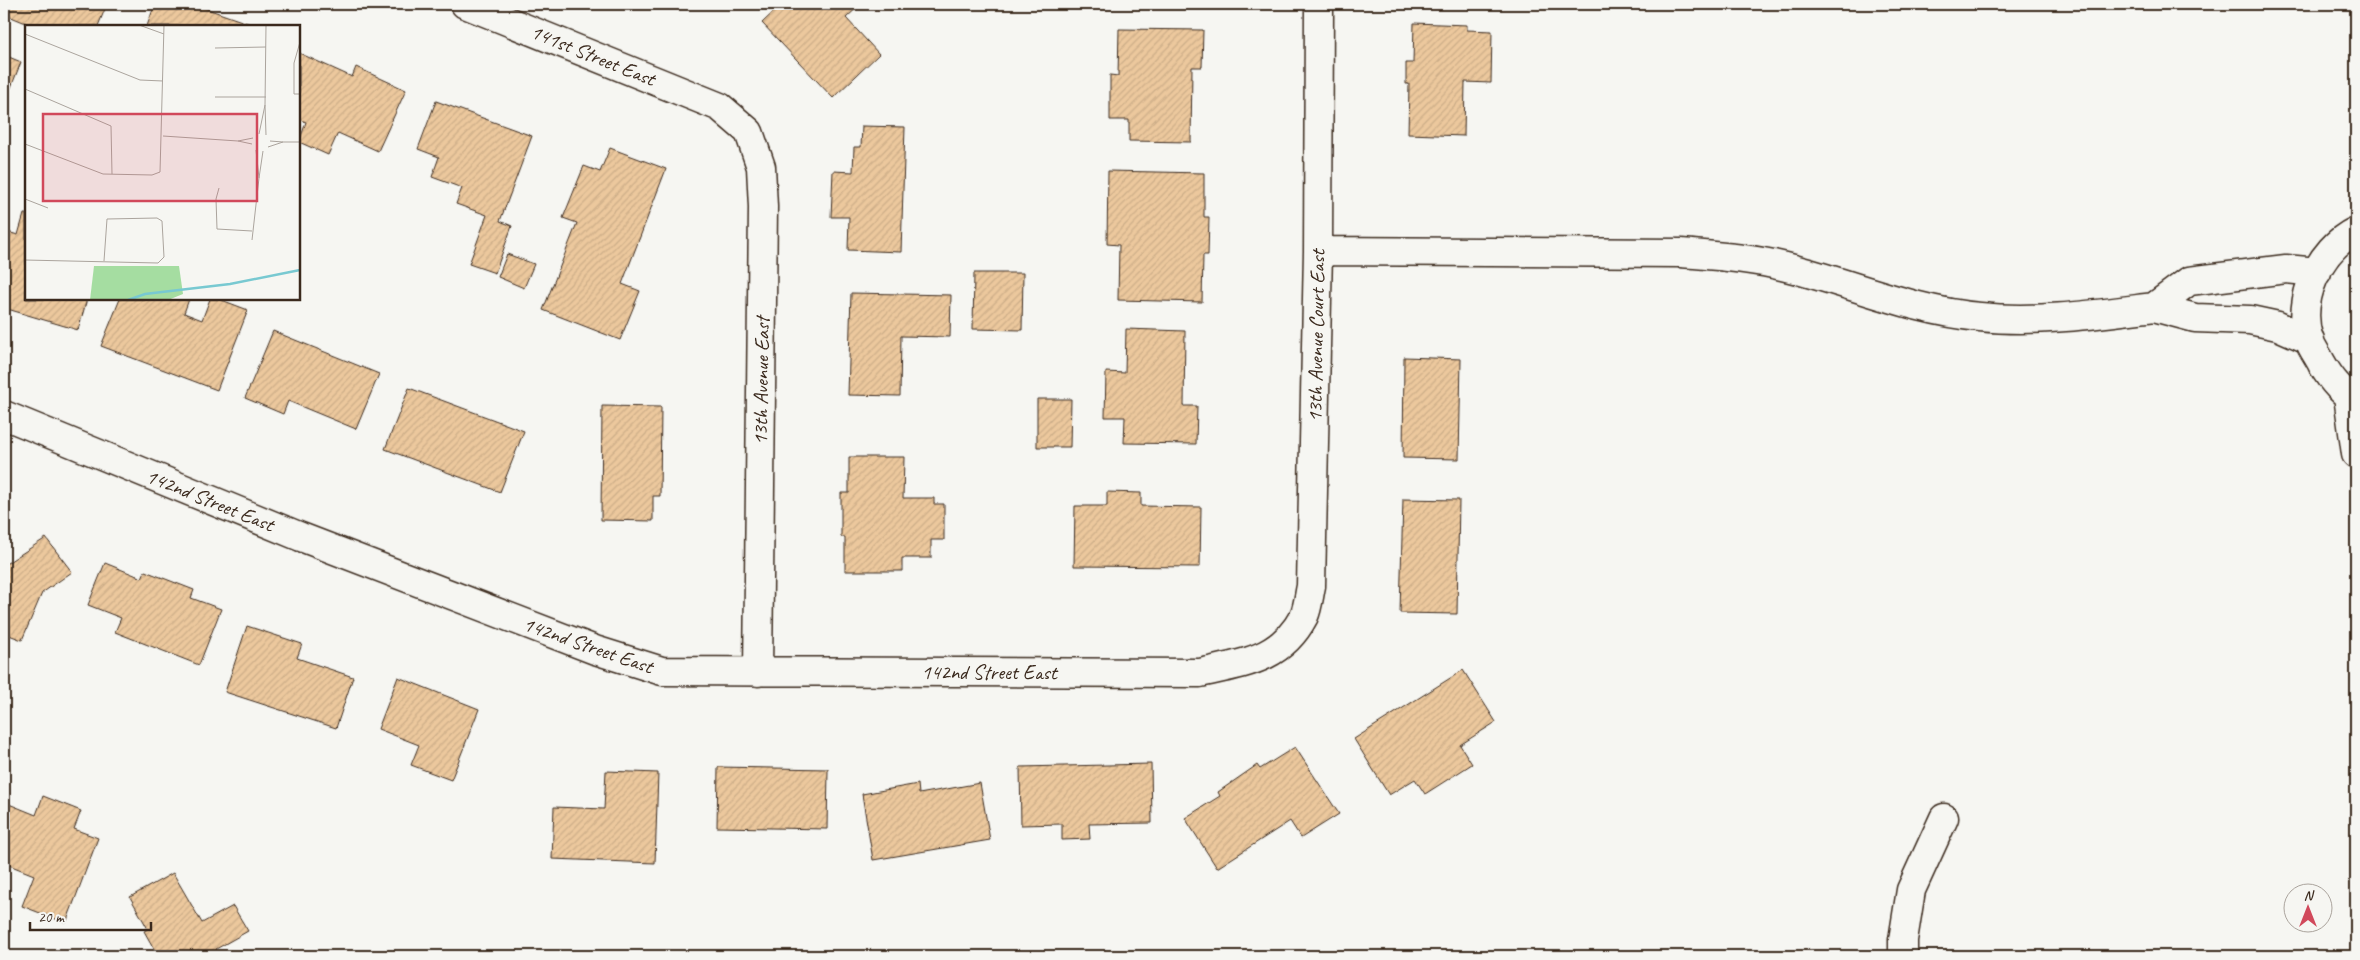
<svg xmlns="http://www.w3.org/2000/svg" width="2360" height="960" font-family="Caveat,sans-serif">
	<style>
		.building { fill: url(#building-hatch); stroke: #3b2a1e }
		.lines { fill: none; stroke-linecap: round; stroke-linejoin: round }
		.street-casing { stroke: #3b2a1e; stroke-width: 31 }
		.street { stroke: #f6f6f2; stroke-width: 28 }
		.labels { text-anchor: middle; stroke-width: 5; stroke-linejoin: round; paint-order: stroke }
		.street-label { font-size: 21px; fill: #3b2a1e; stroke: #f6f6f2 }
		.inset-river { fill: none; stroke: #78c9d1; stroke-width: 2.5 }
		.inset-road { fill: none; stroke: #aba49d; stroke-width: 1 }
		.view { fill: #d1495b; fill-opacity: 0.15; stroke: #d1495b; stroke-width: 2.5 }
		.inset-edge { fill: none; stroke: #3b2a1e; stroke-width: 2.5 }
	</style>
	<defs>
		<pattern id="building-hatch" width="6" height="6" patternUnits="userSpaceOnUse" patternTransform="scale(1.25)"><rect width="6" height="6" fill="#ecc89d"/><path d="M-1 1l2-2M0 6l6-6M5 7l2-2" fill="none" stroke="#cbac87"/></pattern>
	</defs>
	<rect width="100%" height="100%" fill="#f6f6f2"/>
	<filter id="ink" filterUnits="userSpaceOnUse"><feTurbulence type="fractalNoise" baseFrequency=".02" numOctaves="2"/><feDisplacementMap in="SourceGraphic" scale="10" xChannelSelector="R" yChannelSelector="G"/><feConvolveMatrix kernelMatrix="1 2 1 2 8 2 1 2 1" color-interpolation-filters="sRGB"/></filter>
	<g filter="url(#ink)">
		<path class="building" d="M4 4H107L98 26H33L4 14Z
			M155 4H193L256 26H147Z
			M782 4H861L846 18 879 54 833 98 762 23Z
			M1414 23 1467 25V30L1492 31 1491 83 1465 82 1464 136 1408 134 1409 84H1406V63H1413Z
			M1119 29 1203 30 1202 67H1192L1191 142 1129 141V120H1110V75L1118 76Z
			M299 53 352 77 356 67 406 90 378 151 338 133 328 155 299 142 306 122 299 119Z
			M4 55 21 62 4 105Z
			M436 101 532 136 500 221 512 226 495 273 469 264 487 215 456 204 462 188 432 177 439 157 418 149Z
			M862 126 905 127 901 252 848 250 849 217H831L833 171 853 172 854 147H861Z
			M610 148 666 169 622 284 640 291 620 340 543 310 577 223 563 218 584 166 600 172Z
			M1108 171 1204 173V217H1209L1208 255H1203L1202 302 1118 300 1119 245 1107 244Z
			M24 214H26V299H87L78 330 4 308V231L18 235Z
			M507 254 534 264 524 288 498 277Z
			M974 273H1023L1022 330 973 329Z
			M851 293 951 295 950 337 901 336 900 396 848 395Z
			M120 299H189L184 313 202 320 210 299H219L248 310 217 390 101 346Z
			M1126 329 1185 331 1184 406H1197L1196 444 1124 443 1125 417H1105L1106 372 1125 373Z
			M273 331 379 374 356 429 288 401 283 414 245 398Z
			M1404 357 1461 359 1459 459 1403 458Z
			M409 388 524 431 500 492 385 449Z
			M1037 399H1071L1070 447H1037Z
			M602 406 661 407 660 496H653V521L601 520Z
			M849 457H904L903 498H934V504H944V540H931V558H902V571H845V537H841V493H849Z
			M1107 492 1141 493V506L1201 507 1200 567 1074 566 1075 506H1107Z
			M1403 499 1459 500 1457 614 1400 613Z
			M46 538 72 572 42 593 22 640 4 633V565Z
			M105 563 142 578 145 571 194 590 191 598 221 609 199 665 115 632 121 618 88 605Z
			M247 626 302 644 297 658 353 677 336 728 225 692Z
			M1463 670 1496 722 1460 745 1472 764 1425 794 1415 779 1389 795 1354 739Z
			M398 677 479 709 451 780 411 765 419 745 378 729Z
			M1295 747 1339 814 1301 838 1290 821 1217 868 1185 818 1220 796 1218 792 1257 765 1260 769Z
			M1151 764 1152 823 1089 824 1090 839 1062 840V824L1021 825 1020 767Z
			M718 767 828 769 827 829 717 827Z
			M606 771 658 773 655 863 552 859 554 807 604 809Z
			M980 783 990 840 873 860 862 794 918 784 919 794Z
			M43 796 81 811 74 829 98 838 66 923 22 906 34 875 4 863V802L36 815Z
			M173 873 202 923 233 906 248 931 216 949 220 956H158L144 931 148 929 130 897Z"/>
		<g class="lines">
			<g class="street-casing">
				<path id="street" d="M465 4 720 107 749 132 761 167 763 207 758 672
					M2356 231C2319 249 2296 300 2309 340 2312 348 2318 356 2322 364 2330 378 2342 393 2356 400
					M1318 251 1681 253C1716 256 1752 258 1786 267 1851 283 1913 311 1980 317 2038 323 2097 314 2154 307
					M2310 340 2278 326 2250 320 2195 318 2154 307 2189 281 2286 269 2317 272
					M2348 396 2356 454
					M4 415 301 537 595 650 662 671 1200 673C1244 663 1281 660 1304 616 1308 607 1309 595 1311 586L1318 251 1319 4
					M1903 956V940L1911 890 1944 818"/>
			</g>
			<use href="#street" class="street"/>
		</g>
	</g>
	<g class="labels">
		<g class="street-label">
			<text transform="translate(593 55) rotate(22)" y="7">141st Street East</text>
			<text transform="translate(1316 336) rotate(-89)" y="7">13th Avenue Court East</text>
			<text transform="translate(761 381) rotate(-89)" y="7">13th Avenue East</text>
			<text transform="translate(210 500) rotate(22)" y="7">142nd Street East</text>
			<text transform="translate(588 645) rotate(19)" y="7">142nd Street East</text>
			<text x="989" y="679">142nd Street East</text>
		</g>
	</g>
	<g transform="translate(25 25)">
		<rect width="275" height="275" fill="#f6f6f2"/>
		<path d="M69 241H154L158 269 143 275H65Z" fill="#a5dda1"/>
		<path class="inset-river" d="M103 275 120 269 205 259 275 245"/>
		<path class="inset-road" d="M114 0 139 9M0 9 115 55 138 56M275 17 269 38V69H275M190 23 241 22M0 64 86 101 87 149M190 72H241M240 80 241 0M234 109 240 80 241 110M138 111 213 116M258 117H275M0 119 78 149 127 150 135 147 139 0M227 119 213 116 228 113M243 122 258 117 245 116M231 125 234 153 238 126M194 163 191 174 192 204 227 206M0 174 23 183M227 215 234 153M0 235 133 238 139 232 137 196 132 193 82 194 79 236"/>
		<path class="view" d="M18 89H232V176H18Z"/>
		<rect width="275" height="275" class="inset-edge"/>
	</g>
	<rect width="2360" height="960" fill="none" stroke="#f6f6f2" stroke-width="20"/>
	<rect x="10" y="10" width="2340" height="940" fill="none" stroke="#3b2a1e" stroke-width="2" filter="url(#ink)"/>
	<g transform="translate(2308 908)"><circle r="24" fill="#f6f6f2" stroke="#aba49d"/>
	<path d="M0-4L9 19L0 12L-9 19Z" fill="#d1495b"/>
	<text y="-8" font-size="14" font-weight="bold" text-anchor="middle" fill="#3b2a1e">N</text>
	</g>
	<path d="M30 922v8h121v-8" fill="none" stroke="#3b2a1e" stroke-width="2.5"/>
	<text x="38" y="922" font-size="15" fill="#3b2a1e" stroke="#f6f6f2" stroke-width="4" paint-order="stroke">20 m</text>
</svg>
